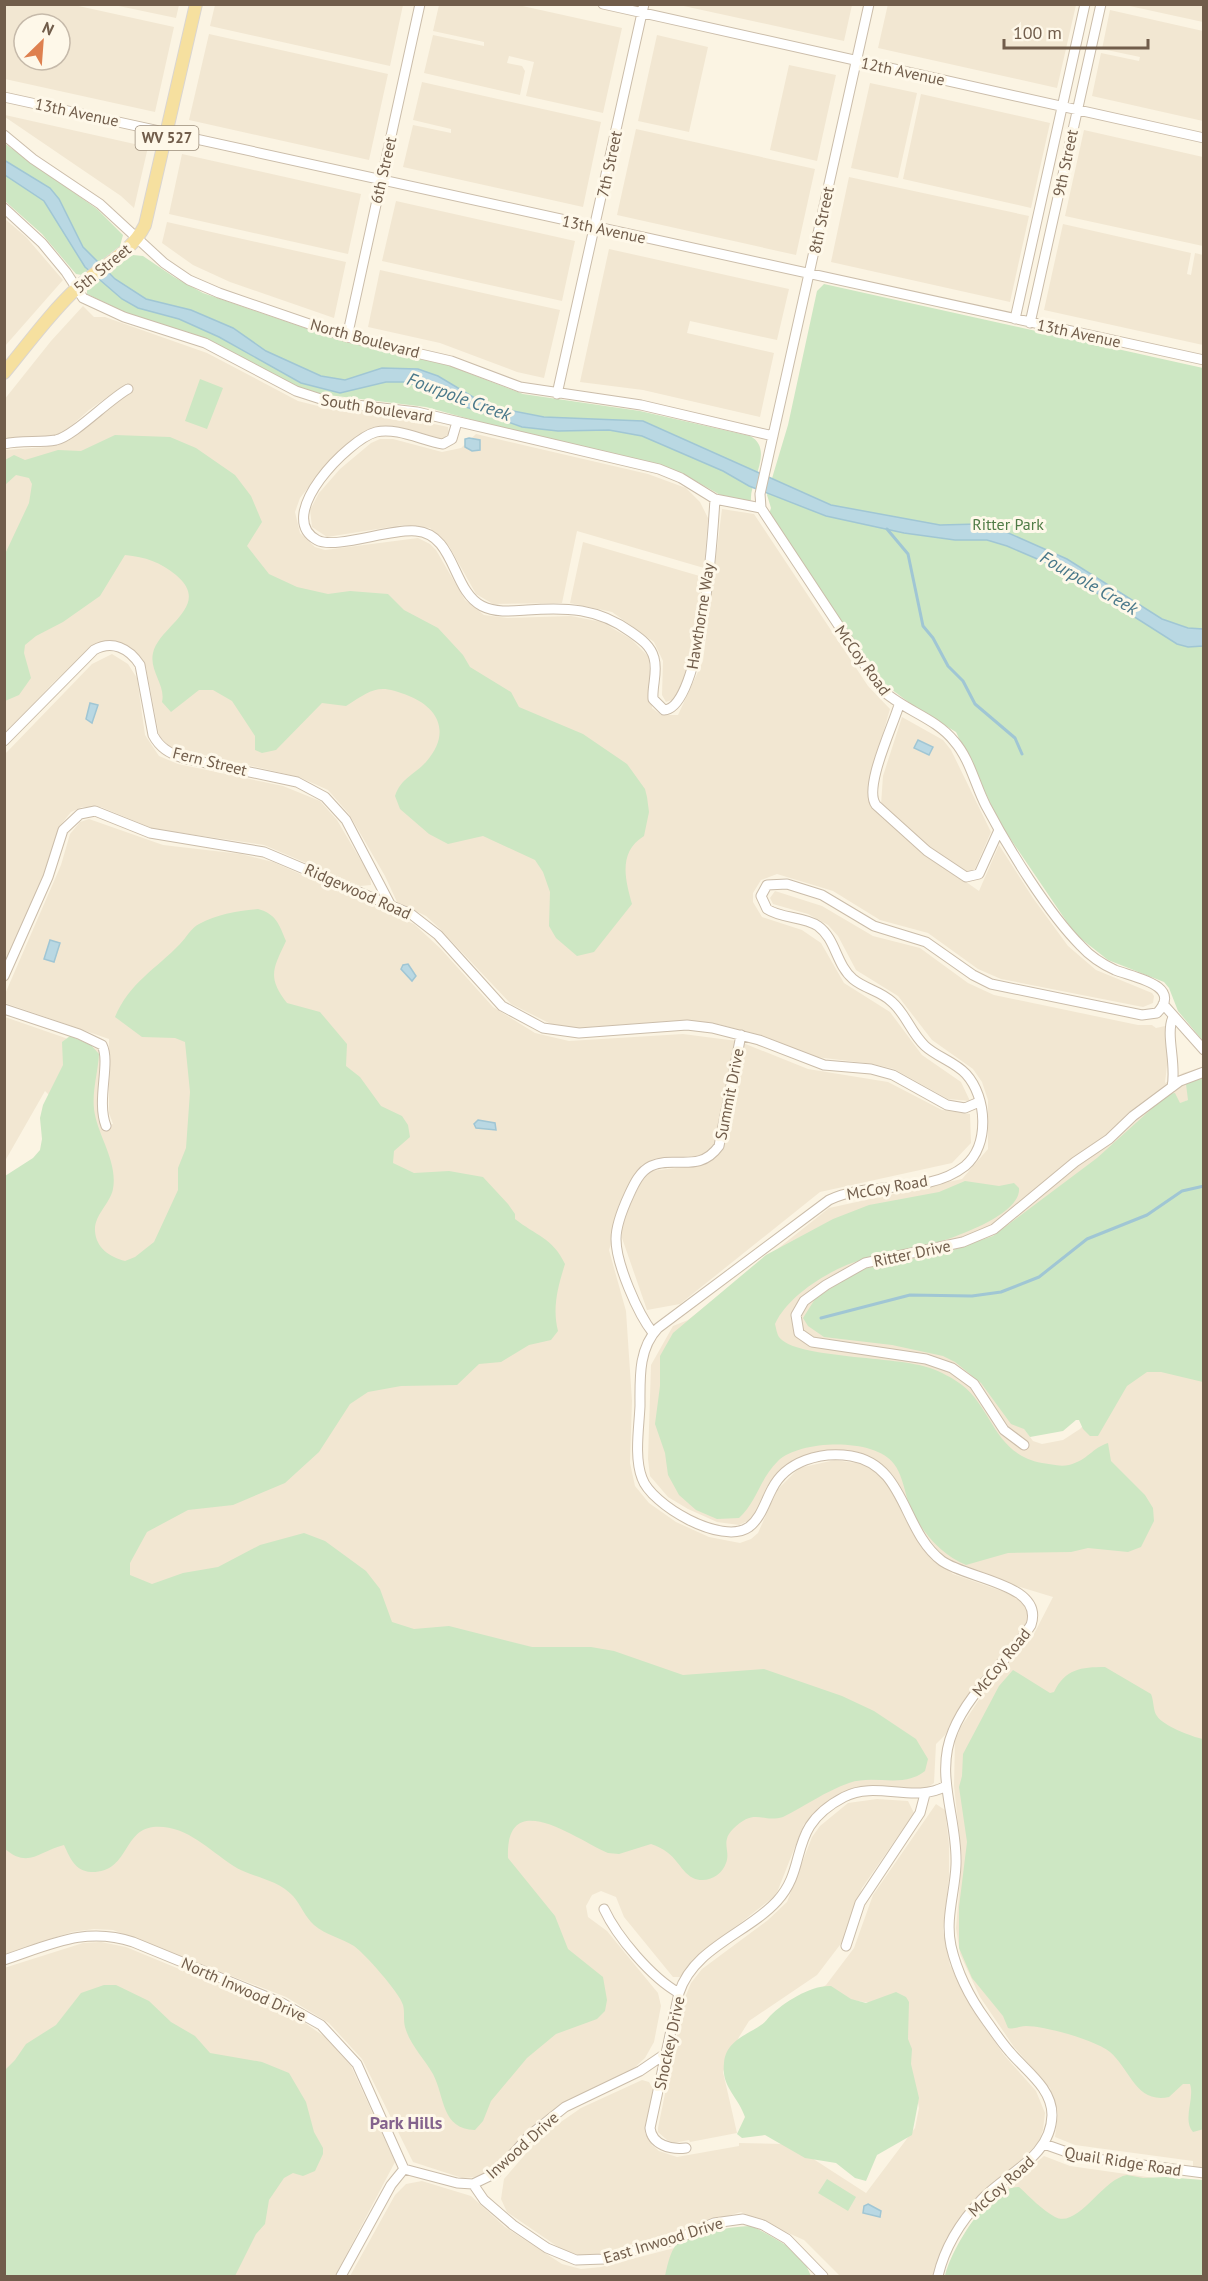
<svg xmlns="http://www.w3.org/2000/svg" width="1208" height="2281" font-family="'PT Sans',sans-serif">
	<style>
		.residential { fill: #f2e7d2; fill-rule: evenodd }
		.green { fill: #cde7c3 }
		.water { fill: #b9d8e3; stroke: #a0c6d4; stroke-width: 1.5 }
		.lines { fill: none; stroke-linecap: round; stroke-linejoin: round }
		.stream { stroke: #a0c6d4; stroke-width: 3 }
		.minor-casing { stroke: #cbbdaa; stroke-width: 11 }
		.major-casing { stroke: #dad5d0; stroke-width: 14 }
		.minor { stroke: #fff; stroke-width: 9 }
		.major { stroke: #f6e09f; stroke-width: 12 }
		.labels { text-anchor: middle; stroke-width: 6; stroke-linejoin: round; paint-order: stroke }
		.shield { fill: #fef8e9; stroke: #9b8c7a; stroke-width: 1.5 }
		.shield-label { font-size: 15px; font-weight: bold; fill: #715d4b }
		.street-label { font-size: 16px; fill: #715d4b; stroke: #fef8e9 }
		.park-label { font-size: 16px; fill: #507c46; stroke: #fef8e9 }
		.water-label { font-size: 18px; font-style: italic; fill: #49788a; stroke: #fef8e9 }
		.neighbourhood-label { font-size: 18px; font-weight: bold; fill: #84638d; stroke: #fef8e9 }
	</style>
	<rect width="100%" height="100%" fill="#fbf4e3"/>
	<path class="residential" d="M5 4 74 5 174 27 155 112 5 79ZM24 24H60V60H24Z
		M888 4 1076 5 1057 88 878 48Z
		M114 5 179 4V5L176 18Z
		M215 5V4L403 5 390 66 210 26Z
		M439 5H518L622 28 603 113 526 96 534 62 509 56 507 63 522 66 525 71 520 95 424 73 433 35 484 46V42L433 31Z
		M679 5 852 4V5L844 41Z
		M1125 5H1203V22Z
		M1110 10 1203 31V121L1092 96 1101 53 1139 61 1140 57 1102 49Z
		M209 34 388 74 369 160 189 120Z
		M657 35 708 47 689 132 638 121Z
		M789 65 836 75 817 161 770 150Z
		M422 82 601 122 583 207 403 167 413 125 451 133V129L413 120Z
		M870 83 917 93 898 178 851 168Z
		M921 94 1050 123 1031 208 903 179Z
		M5 115 148 147 134 208 121 196 5 117Z
		M636 129 815 169 796 255 617 215Z
		M1084 130 1203 157V246L1065 216Z
		M182 154 361 194 348 254 169 214Z
		M849 177 1029 216 1010 302 831 262Z
		M396 201 575 241 562 301 382 261Z
		M5 219 26 237 63 280 5 346Z
		M167 222 346 262 334 318 230 282 193 265 162 243Z
		M1063 224 1191 253 1187 274 1191 275 1195 253 1203 255V345L1044 310Z
		M609 249 789 289 777 340 690 321 687 333 774 353 760 417 643 390 580 382Z
		M380 270 560 310 544 378 517 372 440 343 368 327Z
		M83 306 94 317H105L207 353 298 401 330 409 386 414 448 427 449 434 443 439 383 426 367 430 350 442 326 465 300 498 295 512 300 533 315 547 325 550 418 538 430 544 436 550 465 600 484 615 507 618 571 616 602 622 631 639 649 657 652 708 661 715H678L703 661 722 509 754 514 868 686 890 709 869 782V802L942 865 979 891 999 845 1033 898 1068 946 1096 970 1152 993 1154 996 1153 1003 1143 1007 1001 979 978 969 928 933 880 920 833 891 777 874 761 880 753 893V902L762 917 802 930 821 943 844 983 890 1012 922 1055 961 1082 970 1101 948 1099 894 1069 873 1064 816 1057 763 1036 718 1024 671 1021 577 1028 551 1024 511 1004 438 927 426 916 397 902 385 876 349 814 328 790 299 777 169 747 159 735 146 667 132 649 123 644 109 641 93 646 53 683 5 734V450L46 447 63 440 130 392 127 383 89 410 61 435 5 442 4 400 51 341Z
		M476 434 648 474 686 488 700 502 708 518 704 568 577 531 562 603 493 604 476 594 449 546 430 528 403 525 327 537 312 527 310 510 319 493 340 469 371 443 380 439H393L442 452 461 448Z
		M583 542 703 577 694 649 688 670 675 699 666 702 662 695 663 661 654 642 612 612 570 603Z
		M112 654 128 664 137 678 145 735 159 756 178 764 283 786 320 801 337 820 370 876 371 885 360 886 264 845 154 829 101 807H82L71 812 59 827 49 863 5 962V754L92 664Z
		M902 717 943 740 951 750 991 832 974 871 969 874 935 852 881 805 883 776Z
		M89 819 163 845 241 854 273 862 414 924 441 949 493 1007 535 1033 569 1041 683 1034 737 1041 716 1148 701 1158H656L642 1165 632 1179 609 1250 626 1311 632 1401 630 1463 635 1486 649 1503 676 1522 709 1537 740 1543 751 1539 758 1533 777 1490 799 1468 835 1460 862 1464 879 1473 888 1484 913 1534 933 1559 953 1574 1016 1596 1027 1609 1029 1617 1021 1632 963 1703 945 1735 936 1744 934 1783 925 1789 859 1787 833 1797 804 1824 776 1895 697 1957 680 1977H673L624 1917 616 1897 601 1891 592 1895 586 1906 588 1917 607 1931 658 1993 661 2006 654 2042 645 2058 633 2069 569 2100 541 2119 493 2170 479 2177 462 2178 413 2162 362 2059 329 2023 286 1997 113 1930 94 1929 72 1932 5 1954V1728L84 1130 45 1091 5 1161V1017L100 1050V1115L105 1126 113 1124 109 1113V1039L5 1003V994L61 865 70 834 80 822Z
		M775 891 822 906 873 936 920 948 968 983 994 995 1138 1025H1152L1156 1028 1165 1026 1168 1056 1165 1083 1183 1073 1203 1067V1094L1181 1103 1137 1129 973 1360 1033 1441 1042 1444 1063 1440 1080 1429 1203 1301V2169L1193 2168V2161L1075 2145 1055 2137 1058 2114 1050 2088 1014 2047 980 1997 960 1954 956 1928 962 1859 954 1786 955 1741 961 1727 982 1695 1034 1634 1053 1597 968 1571 944 1557 922 1531 893 1475 881 1464 862 1455 855 1453 801 1457 752 1519 739 1525 717 1522 688 1509 668 1497 650 1476 648 1459 651 1365 673 1326 688 1320 829 1208 962 1179 988 1149V1100L982 1082 973 1069 932 1040 898 996 856 970 838 936 828 925 808 914 773 904 770 898Z
		M743 1043 808 1069 888 1082 942 1110 970 1114 971 1143 952 1163 820 1192 680 1304 647 1310 622 1238V1228L628 1209 641 1182 651 1171 701 1165 722 1151Z
		M877 1799 908 1801 914 1813 862 1888 846 1937 817 1975 749 2021 739 2037 723 2072 737 2133 690 2142 689 2140 674 2143 667 2140 658 2132V2128L684 2000 691 1983 702 1969 768 1920 787 1902 812 1837 820 1826 848 1803Z
		M936 1804 945 1810 949 1845V1877L943 1930 950 1965 972 2009 1004 2055 1036 2091 1045 2113 1043 2130 1037 2145 966 2210 946 2239 933 2276H840L804 2240 741 2212 592 2256H582L561 2249 507 2212 501 2199 504 2179 542 2135 581 2108 642 2080 649 2082 653 2089 645 2133 652 2145 659 2151 677 2157 739 2146V2143L784 2144 801 2151 866 2193 915 2128 919 2108 915 2087 890 2006 812 1994 826 1985 854 1948 873 1895Z
		M101 1942 126 1947 298 2018 325 2037 351 2066 395 2162 335 2276H5L4 1968 83 1943Z
		M1044 2156 1070 2166 1203 2185V2276H948L963 2237 973 2222 996 2197Z
		M422 2181 471 2196 505 2227 562 2264 581 2269 601 2267 682 2246V2276H350L395 2195 406 2184Z"/>
	<path class="green" d="M4 143 97 209 123 235 120 246 82 275 76 274 42 234 5 201Z
		M133 255 143 256 174 277 203 293 349 343 445 364 523 394 640 411 750 436C775 449 749 483 751 500L745 502 724 497 683 474 655 464 524 434 426 407 312 393 286 383 211 341 133 316 87 294V287Z
		M824 284 1203 368V1041L1178 1011 1169 988 1164 982 1108 960 1075 934 1001 825 956 732 919 710 879 680 769 514 771 508 767 495 788 425 817 291Z
		M200 379 223 388 207 429 185 421Z
		M115 435 170 437 196 448 235 475 251 496 262 522 247 546 269 574 297 587 328 594 350 591 388 594 404 610 438 628 463 655 470 667 511 692 519 707 583 734 627 764 645 789 647 797 649 812 644 836C618 852 625 879 632 904L594 952 577 956 556 938 549 926 550 892 543 872 535 860 483 836 448 844 429 834 400 809 395 796C401 778 414 775 426 762 450 735 441 709 409 696 378 683 373 689 346 706L322 703 276 750 262 753 255 750V736L232 701 213 690H199L171 712 162 702C166 685 149 671 153 653 159 626 213 606 176 575 160 562 146 557 125 555L100 596 63 622 36 636 25 645 24 653 31 678 19 695 5 701V554L29 503 32 484 29 478 16 475 5 485V460L14 455 25 460 58 450 81 451Z
		M258 909C276 914 279 924 286 941 273 969 267 977 287 1003L320 1012 347 1044 346 1066 360 1077 381 1106 402 1116 408 1125 410 1137 394 1151 393 1163 414 1173 449 1171 483 1177 508 1204 515 1214V1219C535 1235 553 1238 565 1264 558 1286 552 1308 558 1331L551 1340 529 1345 501 1362 479 1364 457 1385 401 1386 368 1392 350 1404 319 1452 285 1483 233 1505 188 1510 147 1532 130 1563V1575L152 1584 183 1573 218 1567 260 1545 304 1533 325 1541 366 1571 380 1589 392 1622 414 1629 449 1626 532 1647H591L614 1651 683 1675 764 1669 842 1696 874 1711 916 1739 928 1759 925 1771C902 1789 875 1774 849 1783 826 1791 805 1806 783 1817 761 1823 755 1807 733 1829 720 1842 731 1851 726 1863 722 1876 706 1884 693 1878 678 1870 678 1853 651 1844L619 1854 608 1853C576 1839 505 1785 508 1858L555 1916 568 1949 603 1977 607 2000 605 2011 597 2019 556 2034 527 2058 491 2101 483 2121 475 2130C441 2129 445 2097 433 2074 424 2058 410 2045 405 2027 403 2020 405 2012 403 2005 400 1993 364 1953 354 1946 341 1938 326 1935 314 1925 305 1917 301 1905 293 1896 276 1878 251 1878 232 1865 208 1849 185 1824 153 1827 122 1831 129 1873 91 1872 75 1871 70 1858 64 1845 39 1851 29 1869 5 1849V1176L33 1158 40 1150 42 1139 40 1118 43 1105 63 1065 62 1042 70 1036 91 1045 99 1054C98 1072 92 1091 94 1109 97 1135 118 1161 113 1189 110 1204 94 1215 95 1231 96 1248 110 1257 125 1261L135 1257 154 1242 178 1190V1168L186 1148 190 1092 185 1042 175 1038 142 1037 115 1017C129 983 156 969 180 944 186 938 191 928 199 924 217 914 237 911 258 909Z
		M1203 1078V1382L1161 1372H1147L1127 1386 1098 1436H1090L1083 1429 1079 1420H1076L1063 1431 1030 1437 1024 1429 1011 1424 981 1383 955 1362 943 1356 892 1345 824 1337 808 1326 803 1318 815 1299 858 1270 950 1251 993 1236 1097 1158 1168 1094 1175 1093 1180 1103 1188 1100 1186 1084Z
		M965 1181 999 1186 1014 1183 1019 1188C1022 1220 927 1247 901 1253 885 1256 868 1257 852 1263 825 1273 787 1297 775 1324 776 1328 777 1334 779 1337 795 1359 898 1356 930 1368 941 1372 953 1378 962 1385 993 1409 994 1454 1042 1463 1051 1464 1059 1467 1069 1465 1088 1460 1092 1448 1108 1443L1111 1461 1145 1495 1153 1508 1154 1521 1141 1547 1128 1552 1088 1548 1071 1552 1008 1553 966 1565C939 1554 916 1526 907 1498 904 1487 901 1473 894 1464 875 1437 799 1440 778 1461 760 1478 757 1502 739 1518L717 1519 696 1510 679 1495 668 1475 665 1453 655 1424 660 1386V1356L673 1333 766 1255 833 1219 869 1205 939 1192Z
		M1105 1667 1151 1694C1154 1701 1153 1711 1157 1716 1162 1725 1192 1737 1203 1739L1204 2129 1193 2132C1182 2119 1195 2099 1190 2084H1183L1169 2097C1136 2104 1130 2069 1110 2052 1095 2040 1045 2026 1026 2026 1018 2026 1015 2030 1008 2028L1003 2016 972 1978 959 1948V1907L967 1842 959 1787 962 1776 963 1754 999 1686 1013 1670 1050 1693 1054 1692C1065 1669 1081 1667 1105 1667Z
		M104 1985H116L149 2001 171 2022 195 2036 210 2053 262 2062 289 2073 306 2102 314 2132 323 2148V2154L315 2171 303 2176 293 2173 284 2178 269 2200 265 2224 256 2234 235 2276H5V2070L15 2060 26 2044 56 2025 81 1993Z
		M831 1986 851 1999 866 2003 896 1992 906 1997 909 2002 908 2039 912 2049 911 2064 919 2098 912 2135 877 2155 866 2181 855 2178 836 2163 805 2158 765 2135 742 2138 737 2134 745 2117C738 2096 721 2087 724 2063 726 2041 745 2036 761 2025 765 2023 767 2019 770 2016 784 2002 811 1985 831 1986Z
		M1127 2175 1143 2178 1166 2177 1203 2180V2276H945C951 2250 988 2186 1019 2187 1030 2197 1042 2210 1055 2217 1078 2229 1102 2179 1127 2175Z
		M827 2179 856 2197 848 2211 818 2193Z
		M750 2226C755 2226 796 2251 800 2255 805 2261 808 2270 811 2276H665C667 2267 670 2252 676 2245 689 2232 732 2227 750 2226Z"/>
	<path class="water" d="M4 160 50 188 59 199 83 247 115 279 146 299 191 310 233 328 266 351 321 376 345 380 382 368 418 369 438 376 488 406 544 417 643 421 831 505 940 525 979 524 997 528 1067 559 1162 619 1188 628 1203 629V646L1188 647 1177 644 1056 567 1007 546 987 540H955L904 533 826 516 749 486 723 471 642 436 609 430 558 431 522 427 455 403 446 394 405 382H386L340 393 301 383 219 337 179 319 138 308 122 299 85 267 44 201 5 175Z
		M469 438 480 440V450L472 451 465 447V439Z
		M90 703 98 705 92 723 86 719Z
		M918 740 933 747 929 755 914 748Z
		M50 940 60 943 54 962 44 959Z
		M408 964 416 976 412 981 401 969 403 965Z
		M478 1120 495 1123 496 1130 476 1128 474 1124Z
		M868 2204 881 2211 880 2217 863 2213 864 2206Z"/>
	<g class="lines">
		<path class="stream" d="M887 529 908 554 923 626 933 638 948 666 963 681 975 704 1015 738 1022 754
			M821 1318 910 1295 972 1296 1001 1292 1039 1277 1087 1239 1147 1215 1182 1191 1204 1186"/>
		<g class="minor-casing">
			<path id="minor" d="M603 4 1204 138
				M869 4 760 494 761 508 880 688C902 710 935 717 954 741 970 759 975 785 986 806 1008 848 1048 913 1081 946 1090 956 1102 964 1115 970 1132 977 1184 985 1157 1013L1142 1015 991 984 973 975 926 942 874 926 822 895 787 884 767 885 761 896 767 909C782 919 803 916 818 926 836 939 836 965 853 979 865 989 881 991 892 1002 906 1014 911 1033 925 1046 937 1057 955 1062 966 1074 987 1097 990 1145 965 1166 927 1196 871 1180 829 1200L658 1328C638 1349 640 1379 640 1406 639 1428 634 1457 642 1478 651 1505 722 1546 749 1527 761 1518 765 1502 772 1489 786 1461 821 1451 851 1456 906 1465 902 1531 942 1561 967 1579 1045 1584 1031 1625 1008 1662 970 1689 953 1731 934 1775 958 1819 956 1865 955 1892 945 1919 951 1946 957 1972 970 1998 986 2020 994 2031 1001 2042 1010 2052 1026 2071 1052 2088 1052 2115 1051 2157 1008 2172 982 2199 961 2221 945 2246 938 2276
				M4 97 1204 360
				M4 135 33 159 100 204 164 263 189 280 219 293 347 337 451 361 520 387 641 405 773 436
				M4 208 42 243 66 272 83 298 124 317 205 343 296 391 330 402 417 412 659 469 681 478 715 499 761 508
				M1015 319 1085 4
				M1030 323 1101 4
				M347 337 420 4
				M557 394 644 4
				M457 422 452 439 443 444C423 441 397 427 376 432 349 439 273 516 317 540 335 550 391 528 416 531 455 534 452 591 482 606 496 613 513 611 527 610 566 607 598 608 631 632 641 639 651 646 654 658 658 672 652 685 653 699L664 710C702 709 713 532 715 499
				M4 444C22 440 39 443 56 440 74 436 108 400 128 389
				M899 705C893 726 863 788 876 805L927 851 966 877 979 874 999 830
				M4 741 94 650C112 640 129 648 140 665L153 735C160 748 169 753 183 758L297 782 325 797 346 820 390 904
				M4 976 48 877 63 830 80 814 95 811 150 833 264 852 411 914 438 935 502 1006 543 1028 579 1033 687 1025 712 1028 759 1040 824 1065 871 1069 893 1075 947 1105 965 1108 979 1102
				M1163 1004 1204 1050
				M4 1009 79 1034 102 1045C111 1063 96 1100 106 1126
				M1172 1087C1177 1063 1165 1035 1173 1017
				M653 1333C638 1314 616 1264 616 1239 616 1224 623 1208 629 1195 634 1184 640 1171 651 1166 674 1155 699 1174 719 1146L741 1035
				M1024 1445 1004 1430 974 1384 952 1368 926 1359 812 1342 799 1333 796 1315 804 1301 826 1285 865 1263 963 1242 994 1229 1075 1162 1109 1139 1133 1116 1180 1081 1204 1072
				M604 1909C617 1937 652 1978 679 1993
				M846 1946 860 1903 920 1813 925 1794
				M4 1960C50 1945 85 1926 133 1942L282 2003 321 2025 357 2064 404 2169
				M1044 2144 1081 2157 1204 2173
				M686 2148C671 2150 652 2145 650 2128L679 1993C693 1948 748 1933 777 1901 810 1865 785 1828 844 1797 876 1780 914 1804 946 1786
				M404 2169 457 2183 473 2184 484 2200 513 2225 547 2248 576 2260 604 2259 674 2240 714 2223 743 2219 763 2225 787 2239 823 2276
				M473 2184 496 2173 530 2135 565 2107 640 2071 665 2054
				M341 2276 391 2185 404 2169"/>
		</g>
		<g class="major-casing">
			<path id="major" d="M4 373C28 344 50 313 77 288 100 266 130 255 145 225L196 4"/>
		</g>
		<use href="#minor" class="minor"/>
		<use href="#major" class="major"/>
	</g>
	<g class="labels">
		<rect class="shield" x="135.5" y="126" width="63" height="24" rx="4.5"/>
		<g class="shield-label">
			<text x="167" y="143">WV 527</text>
		</g>
		<g class="street-label">
			<text transform="translate(903 71) rotate(12)" y="6">12th Avenue</text>
			<text transform="translate(77 112) rotate(12)" y="6">13th Avenue</text>
			<text transform="translate(1065 163) rotate(-78)" y="6">9th Street</text>
			<text transform="translate(609 164) rotate(-78)" y="6">7th Street</text>
			<text transform="translate(383 170) rotate(-77)" y="6">6th Street</text>
			<text transform="translate(821 220) rotate(-78)" y="6">8th Street</text>
			<text transform="translate(604 229) rotate(12)" y="6">13th Avenue</text>
			<text transform="translate(102 268) rotate(-39)" y="6">5th Street</text>
			<text transform="translate(1079 333) rotate(12)" y="6">13th Avenue</text>
			<text transform="translate(365 338) rotate(15)" y="6">North Boulevard</text>
			<text transform="translate(377 408) rotate(9)" y="6">South Boulevard</text>
			<text transform="translate(700 616) rotate(-81)" y="6">Hawthorne Way</text>
			<text transform="translate(863 660) rotate(54)" y="6">McCoy Road</text>
			<text transform="translate(210 761) rotate(14)" y="6">Fern Street</text>
			<text transform="translate(358 891) rotate(24)" y="6">Ridgewood Road</text>
			<text transform="translate(729 1094) rotate(-79)" y="6">Summit Drive</text>
			<text transform="translate(887 1187) rotate(-10)" y="6">McCoy Road</text>
			<text transform="translate(912 1253) rotate(-12)" y="6">Ritter Drive</text>
			<text transform="translate(1001 1662) rotate(-51)" y="6">McCoy Road</text>
			<text transform="translate(244 1989) rotate(24)" y="6">North Inwood Drive</text>
			<text transform="translate(669 2043) rotate(-78)" y="6">Shockey Drive</text>
			<text transform="translate(522 2145) rotate(-42)" y="6">Inwood Drive</text>
			<text transform="translate(1123 2161) rotate(9)" y="6">Quail Ridge Road</text>
			<text transform="translate(1001 2186) rotate(-42)" y="6">McCoy Road</text>
			<text transform="translate(663 2240) rotate(-17)" y="6">East Inwood Drive</text>
		</g>
		<g class="park-label">
			<text x="1008" y="530">Ritter Park</text>
		</g>
		<g class="water-label">
			<text transform="translate(459 397) rotate(20)" y="6">Fourpole Creek</text>
			<text transform="translate(1089 583) rotate(30)" y="6">Fourpole Creek</text>
		</g>
		<g class="neighbourhood-label">
			<text x="406" y="2129">Park Hills</text>
		</g>
	</g>
	<rect width="1208" height="2281" fill="none" stroke="#715d4b" stroke-width="12"/>
	<g transform="translate(42 42) rotate(25)"><circle r="28" fill="#fef8e9" stroke="#c6baaa" stroke-width="1.5"/>
	<path d="M0-4.5L10 22L0 15L-10 22Z" fill="#de804f"/>
	<text y="-9" font-size="16" font-weight="bold" text-anchor="middle" fill="#715d4b">N</text>
	</g>
	<path d="M1004 39v9h144v-9" fill="none" stroke="#715d4b" stroke-width="3"/>
	<text x="1013" y="39" font-size="18" fill="#715d4b" stroke="#fef8e9" stroke-width="4.5" paint-order="stroke">100 m</text>
</svg>
